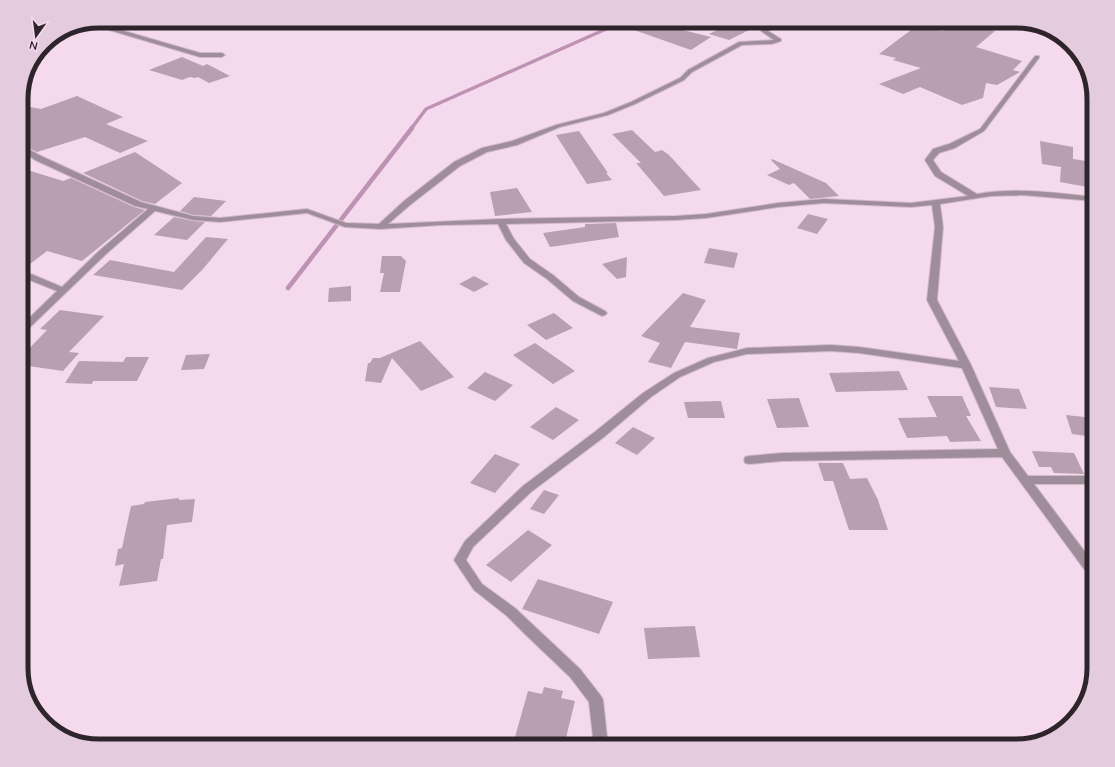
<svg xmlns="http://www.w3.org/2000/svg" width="1115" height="767" font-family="Mulish,sans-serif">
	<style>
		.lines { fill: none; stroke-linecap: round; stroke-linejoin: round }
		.stream-far1 { stroke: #be92b3; stroke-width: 3.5 }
		.stream { stroke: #be92b3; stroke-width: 4.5 }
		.building { fill: #b99fb2 }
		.minor-casing { stroke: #d1b9cb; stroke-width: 2 }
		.minor { fill: #a08d9b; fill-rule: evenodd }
		.rim { fill: none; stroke: #2e242b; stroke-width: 5 }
	</style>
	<rect width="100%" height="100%" fill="#f5daee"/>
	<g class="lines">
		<path class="stream-far1" d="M411 129 426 109 624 21"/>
		<path class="stream" d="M288 288 412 128"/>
	</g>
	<path class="building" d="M617 21H647L711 37 691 50 617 24Z
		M735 21H767L729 40 709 34Z
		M956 21H978L972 26 995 31 976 47 1022 61 1013 70 1020 72 997 85 986 83 983 98 962 105 920 87 903 94 879 84 921 68 893 60 896 58 879 54 919 24 943 31Z
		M182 57 203 66 207 64 230 76 209 83 198 77 195 78 190 77 182 80 149 70Z
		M77 96 123 117 106 124 148 141 120 153 85 137 37 152 21 144V111L30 107 41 109Z
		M632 130 655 152 662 150 669 155 701 190 664 196 636 163H641L612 134Z
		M579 131 608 173H606L612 180 587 184 556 135Z
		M1040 141 1073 147V159L1086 161 1089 175 1088 187 1060 182 1061 167 1042 164Z
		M135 152 182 183 155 204 142 201 83 173Z
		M772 159 826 183 839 196 810 199 794 183 789 185 767 175 780 169 771 160Z
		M21 168 63 181 71 178 134 207 145 210 82 261 47 251 21 271Z
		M517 188 532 212 495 216 490 192Z
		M194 197 226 201 211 216 193 215 180 211Z
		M808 214 828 219 817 234 797 228Z
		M174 217 193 221 205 222 187 240 154 235Z
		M616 223 619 237 550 247 543 233 585 227V224Z
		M206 237 228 239 203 269 182 290 93 275 110 260 174 272Z
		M709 248 738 253 734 268 704 263Z
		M382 256H401L406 261 400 292H380L384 273H380Z
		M627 257 626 277 617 279 602 264Z
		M474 276 489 284 474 292 459 284Z
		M351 286V301L328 302 329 288Z
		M683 293 706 300 690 327 740 333 737 349 685 342 671 368 648 362 660 343 641 336Z
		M60 310 104 316 69 352 79 353 63 371 21 365V357L47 330 40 329Z
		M554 313 573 328 546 340 527 325Z
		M420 341 454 377 421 391 392 358 381 383 365 381 368 363H370L373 358H380Z
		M535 343 575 371 553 384 513 355Z
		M210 354 204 369 181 370 186 355Z
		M126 357H149L137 381H93L92 384 65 383 79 361 123 362Z
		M899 371 908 390 836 392 829 373Z
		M485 372 513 385 495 401 467 388Z
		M989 387 1019 389 1027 409 996 407Z
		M927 396H962L971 416H966L981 441 950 442 947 436 907 438 898 418 937 417Z
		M799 398 809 427 777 428 767 399Z
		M721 401 725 418H688L684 402Z
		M556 407 579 420 553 440 530 427Z
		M1066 415 1094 418V437L1072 434Z
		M633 427 655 438 637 455 615 443Z
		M1032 451 1074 453 1084 474 1054 473 1051 467H1039Z
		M495 454 520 464 495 493 470 483Z
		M818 463H843L850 479 867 478 878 500 888 530H849L833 481H824Z
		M544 490 559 495 544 514 530 509Z
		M179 498V500L195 499 192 522 167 525 163 559H161L157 581 119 586 124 564 115 566 118 549 122 548 131 506 144 504 145 502Z
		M528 530 552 545 511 582 486 565Z
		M538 579 613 602 599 634 522 609Z
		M695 626 700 657 648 659 644 628Z
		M544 687 563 691 561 698 575 701 564 746 515 737 528 691 542 694Z"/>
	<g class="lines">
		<g class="minor-casing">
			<path id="minor" d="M780 21H788L768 31 781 39V41L772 44 742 45 692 72 684 80 635 104 608 115 560 127 517 145 487 152 460 166 410 205 388 224 500 219 676 216 706 214 778 203 824 199 911 203 968 196 935 176 925 160 933 149 949 144 980 129 1035 56H1039V58L984 131 955 148 939 153 933 160 941 172 977 194C1016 187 1055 193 1094 197V201L1022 195 991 196 940 204 943 227 937 300 971 365 1010 452 1028 476H1094V484H1034L1094 564V576L1084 569 1002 457 783 461 749 464 745 463 744 460 745 457 749 456 783 453 998 449 962 368 859 353 831 351 747 354 714 362 680 377 651 397 604 437 531 492 473 547 466 560 482 584 515 608 580 669 601 696 603 700 608 746H594L589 702 570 677 527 636 507 616 474 590 454 560 465 541 523 486 596 431 643 393 674 373 708 358 747 348 831 345 859 347 959 361 927 300 935 227 932 205 911 207 824 203 778 207 706 218 676 220 506 224 514 239 530 259 553 275 579 297 605 311 607 313 605 315 602 316 573 301 547 279 524 263 506 240 498 224 441 225 380 229 345 227 307 213 220 222 193 220 155 211 105 255 24 333 21 334V326L57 291 27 279H21V273L31 274 62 287 99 251 148 209 135 206 35 160 21 150V145L41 156 141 202 193 216 220 218 307 209 346 223 379 224 404 201 454 162 482 148 512 141 556 125 604 113 631 102 680 78 688 70 739 42 774 40 761 31 766 26Z
				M105 23 107 26 200 53H222L225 55 222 57H200L99 27 86 29 52 41H48C65 30 85 25 105 23Z"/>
		</g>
		<use href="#minor" class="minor"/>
	</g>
	<path d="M0 0H1115V767H0ZM99 28H1016A71 71 0 0 1 1087 99V668A71 71 0 0 1 1016 739H99A71 71 0 0 1 28 668V99A71 71 0 0 1 99 28Z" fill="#e5cbde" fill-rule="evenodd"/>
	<path class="rim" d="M99 28H1016A71 71 0 0 1 1087 99V668A71 71 0 0 1 1016 739H99A71 71 0 0 1 28 668V99A71 71 0 0 1 99 28Z"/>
	<g transform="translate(36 36) rotate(194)" stroke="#f5daee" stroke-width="3" paint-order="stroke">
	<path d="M0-3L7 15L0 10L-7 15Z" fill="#2e242b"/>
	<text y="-6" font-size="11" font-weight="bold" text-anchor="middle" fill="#2e242b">N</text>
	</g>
</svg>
